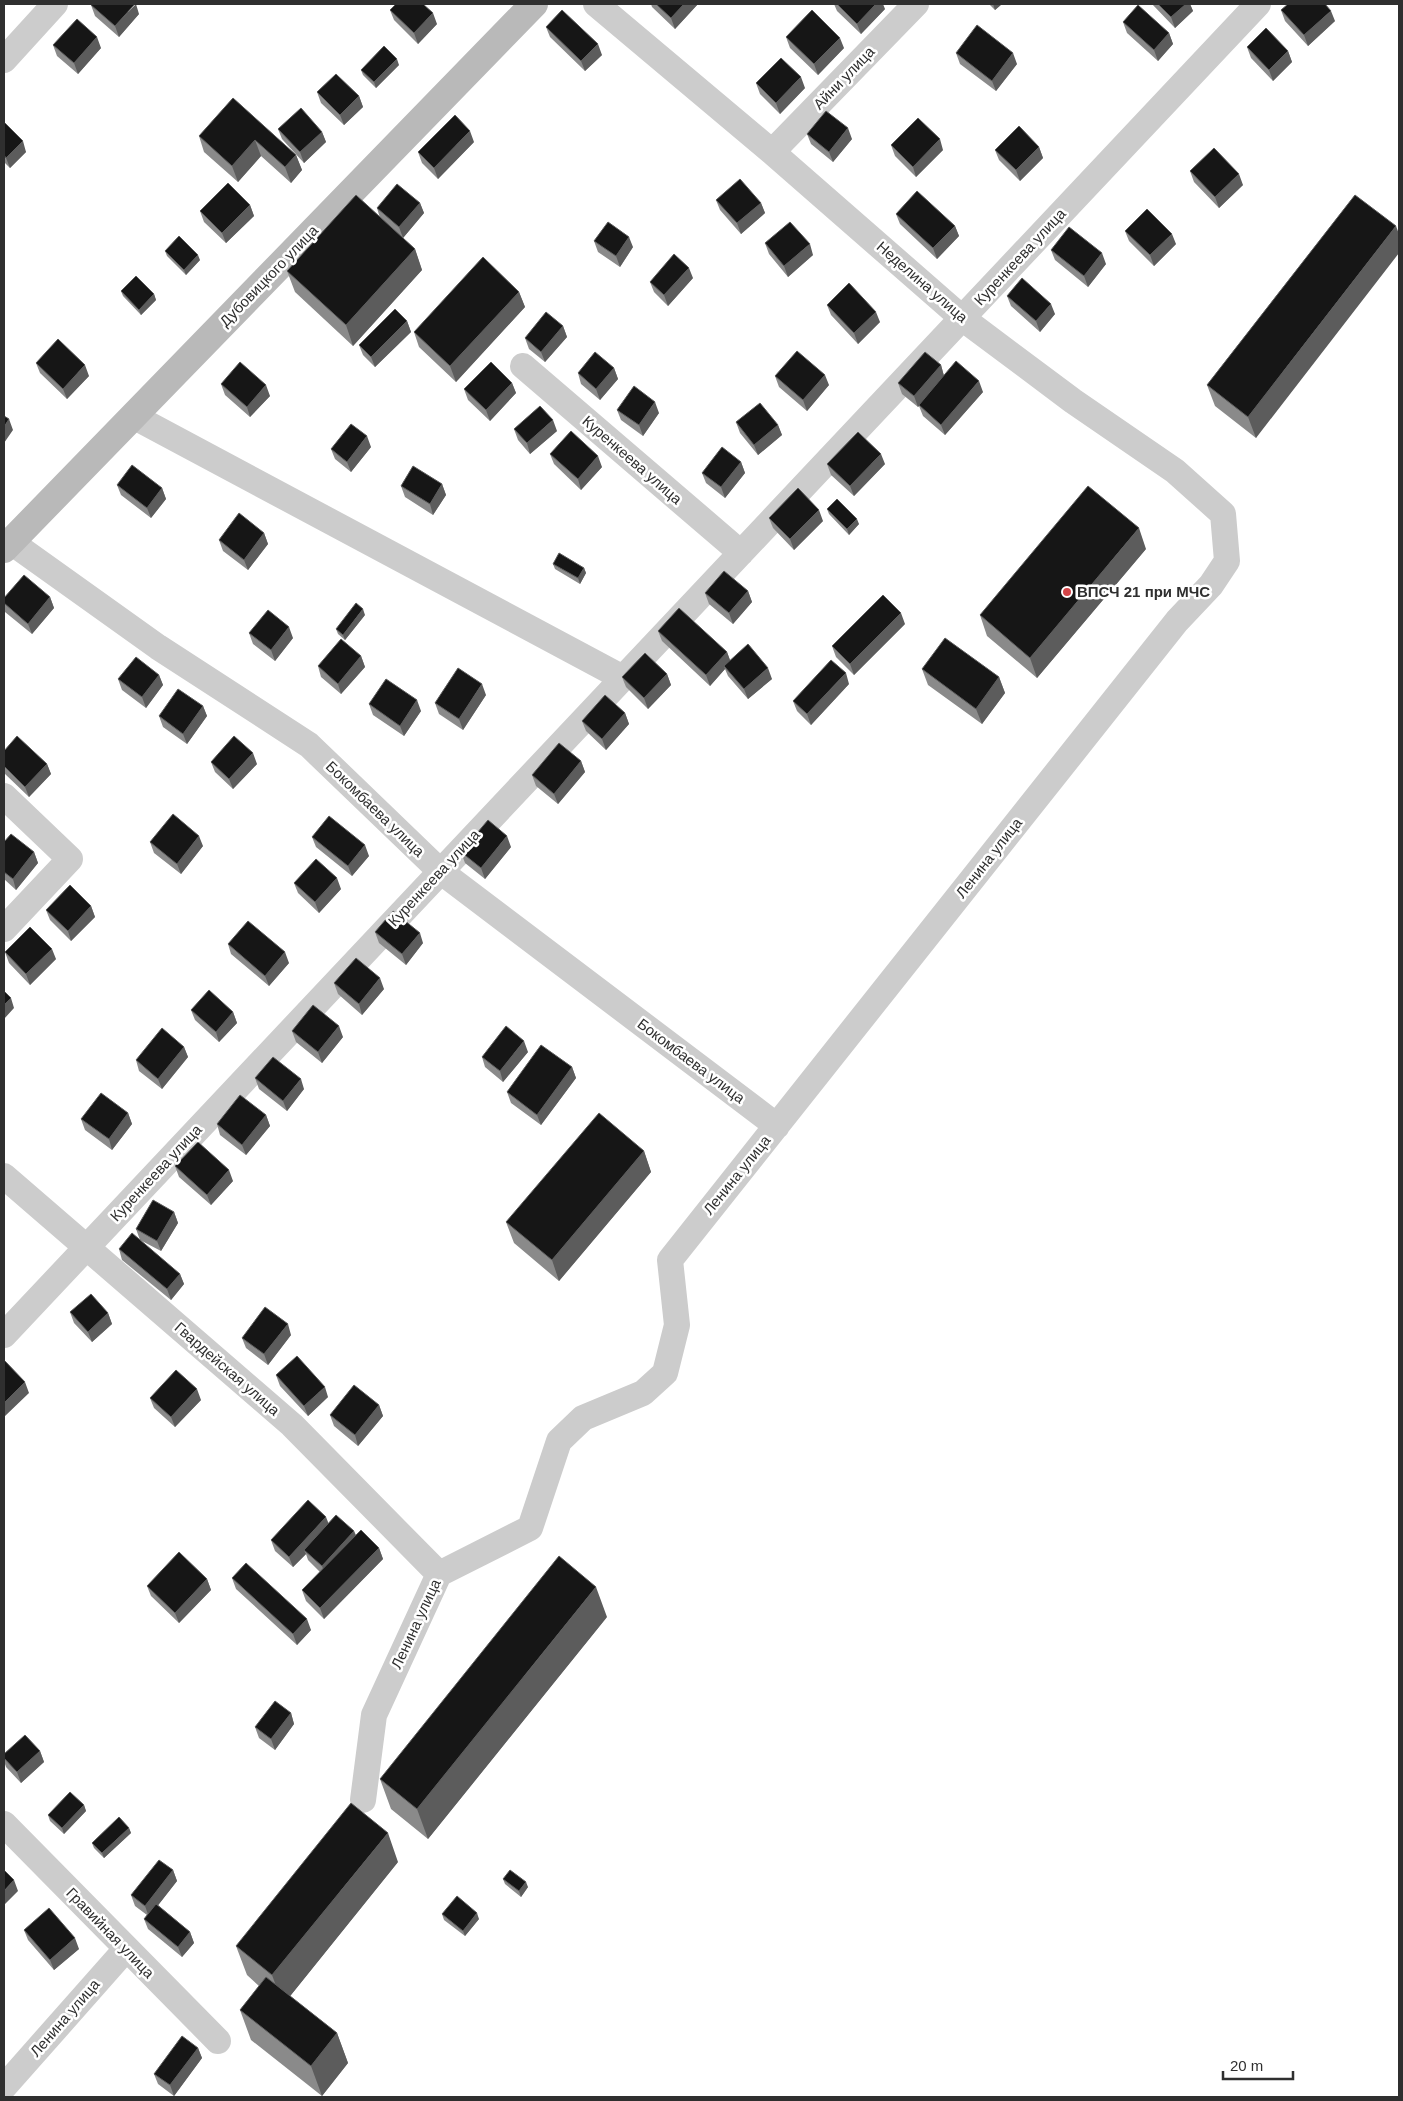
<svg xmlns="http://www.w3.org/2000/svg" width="1403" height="2101" font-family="Arial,sans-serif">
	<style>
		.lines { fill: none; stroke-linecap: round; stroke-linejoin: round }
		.street { stroke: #ccc; stroke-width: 26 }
		.secondary { stroke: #b9b9b9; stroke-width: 28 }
		.wall { fill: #8a8a8a }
		.shaded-wall { fill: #5c5c5c }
		.building { fill: #161616; stroke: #5c5c5c }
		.poi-dot { fill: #d34447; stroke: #fff; stroke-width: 2 }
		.labels { text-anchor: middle; stroke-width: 5; stroke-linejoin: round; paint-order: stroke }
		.street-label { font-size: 15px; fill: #2f2f2f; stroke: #fff }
		.poi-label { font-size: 15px; font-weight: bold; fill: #2f2f2f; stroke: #fff; text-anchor: start }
	</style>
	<rect width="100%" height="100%" fill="#fff"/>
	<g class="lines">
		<path class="street" d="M4 60 55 4
			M772 152 916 4
			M523 366 741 553
			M133 416 623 678
			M11 542 158 647 309 745 440 871 777 1126
			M4 796 70 859 4 929
			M4 1176 292 1425 439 1574
			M4 1335 1258 4
			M363 1800 374 1715 439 1574 530 1528 559 1441 583 1418 643 1393 665 1373 677 1325 670 1260 1177 621 1211 585 1227 561 1223 514 1175 471 1073 401 962 318 772 152 596 4
			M4 1824 218 2041
			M4 2087 126 1949"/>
		<path class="secondary" d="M4 549 534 4"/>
	</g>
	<path class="wall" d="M651 4H698L675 29 652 7Z
		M834 4H837L885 9 861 34 837 11Z
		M989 4H1002L995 10Z
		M1152 4H1190L1193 11 1175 28Z
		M91 5 139 14 119 37 95 16Z
		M390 10 437 24 418 44 394 20Z
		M1281 10 1335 21 1308 46 1285 21Z
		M1123 22 1169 33 1173 44 1158 61 1127 33Z
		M546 27 602 55 585 71 550 37Z
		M786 37 844 48 818 75 790 48Z
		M53 45 101 48 78 74 57 56Z
		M1247 47 1288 51 1292 62 1273 81 1251 58Z
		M956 53 1017 64 996 91 960 64Z
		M399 65 376 88 363 75 361 70Z
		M756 83 805 88 780 114 760 94Z
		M317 92 359 96 363 107 344 125 321 103Z
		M233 98 296 155 302 170 291 183 261 156 238 182 204 152 199 136Z
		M4 122 26 152 10 168 4 162Z
		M278 129 322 132 326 142 304 163 282 139Z
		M807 134 852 139 833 162 811 144Z
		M474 142 438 179 422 163 418 152Z
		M891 145 943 150 916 177 895 156Z
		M1039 147 1043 158 1020 181 999 160 995 150Z
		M1190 171 1243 185 1219 208 1194 182Z
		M1355 195 1256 438 1215 406 1207 385Z
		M716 200 761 203 765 213 741 234 720 210Z
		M420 203 424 213 403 238 392 228 415 249 422 270 353 346 295 292 287 271 380 218 377 208Z
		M250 205 254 216 226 243 204 222 200 211Z
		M896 214 955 226 959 236 937 259 900 224Z
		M1125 231 1176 244 1154 266 1129 241Z
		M594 241 633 247 620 267 598 252Z
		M765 243 813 255 788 277 769 254Z
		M1051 250 1106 264 1088 287 1055 260Z
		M165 251 200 260 186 275 167 256Z
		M693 278 668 306 654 292 650 282Z
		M121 291 154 294 156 300 141 315 123 296Z
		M519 292 525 307 456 382 419 347 414 332Z
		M1007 296 1055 314 1040 332 1011 306Z
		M827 305 880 322 858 344 831 315Z
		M407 321 411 332 375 367 363 355 359 345Z
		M563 326 567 337 545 362 529 349 525 338Z
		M36 363 89 376 67 399 40 373Z
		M941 365 944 376 983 392 945 435 923 416 919 406 918 407 902 394 898 383Z
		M614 368 618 379 600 400 581 384 578 373Z
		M775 376 829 385 807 411 779 387Z
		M512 383 516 393 490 421 468 400 464 389Z
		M221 384 270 396 250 417 225 395Z
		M617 410 659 413 643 436 621 420Z
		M736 422 778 425 782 435 758 455 740 433Z
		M514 429 557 431 530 454 518 440Z
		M371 447 351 472 335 459 331 449Z
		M550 454 602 467 581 490 554 464Z
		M741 462 745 473 725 498 706 483 702 473Z
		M827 464H885L854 496 831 475Z
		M442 484 446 495 433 515 405 497 401 486Z
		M117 485 162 488 166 499 151 518 121 495Z
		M827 509 859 524 849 535 829 514Z
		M769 518 823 521 794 550 773 528Z
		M264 533 268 544 248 570 223 551 219 540Z
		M1146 549 1037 678 987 636 980 615Z
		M553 564 584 568 586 573 580 584 555 569Z
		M748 591 752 602 733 624 709 604 705 593Z
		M50 597 54 608 32 634 5 612 4 608V598Z
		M365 615 345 640 338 634 336 629Z
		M905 624 854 675 836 657 832 646Z
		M658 631 727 652 730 660 772 679 748 699 728 676 725 669 710 686 662 641Z
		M249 633 293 638 275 661 253 644Z
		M361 656 365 667 341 694 321 677 318 666Z
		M922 669 999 677 1005 693 982 724 928 685Z
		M667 674 671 685 648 709 626 687 622 677Z
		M159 675 163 685 146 708 122 690 118 679Z
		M849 684 811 725 797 711 793 701Z
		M486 695 463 730 439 714 435 703Z
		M369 704 421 711 404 736 373 715Z
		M203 706 207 716 187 744 163 727 159 716Z
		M625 713 629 724 606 750 586 731 582 721Z
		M4 751 47 764 51 774 29 797 4 773Z
		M581 761 585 772 558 804 536 786 532 775Z
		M211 762 257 764 233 789 215 772Z
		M312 837 369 856 352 876 316 847Z
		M4 842 34 852 38 863 16 890 4 879Z
		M150 842 203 846 181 874 154 853Z
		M511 847 485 879 465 863 461 852Z
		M294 883 341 889 319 913 298 893Z
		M91 906 95 917 71 941 50 920 46 910Z
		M375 932 423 943 406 965 379 943Z
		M228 944 289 963 269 986 231 954Z
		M5 952 56 959 30 985 9 963Z
		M334 983 384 989 362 1015 338 994Z
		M191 1010 233 1012 237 1023 219 1042 195 1020Z
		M292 1031 343 1037 322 1063 296 1042Z
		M184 1047 188 1057 162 1089 139 1071 136 1060Z
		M528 1052 503 1082 485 1067 482 1057Z
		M572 1067 576 1078 541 1125 511 1103 507 1092Z
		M255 1078 304 1089 287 1111 259 1089Z
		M128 1113 132 1124 112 1150 85 1130 81 1119Z
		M266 1115 270 1126 246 1155 220 1135 217 1124Z
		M644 1151 651 1172 559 1281 514 1243 506 1222Z
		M175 1166 233 1181 211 1205 179 1177Z
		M174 1212 178 1223 161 1251 140 1240 136 1229Z
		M119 1249 180 1274 184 1284 171 1300 122 1260Z
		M70 1312 108 1313 112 1324 92 1342 74 1323Z
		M291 1335 268 1365 246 1348 242 1338Z
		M276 1375 328 1397 308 1416 280 1386Z
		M150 1398 201 1400 175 1427 154 1408Z
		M379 1405 383 1416 358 1446 334 1426 330 1415Z
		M329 1523 354 1531 356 1535 379 1548 383 1559 324 1619 306 1601 302 1590 320 1572 308 1560 306 1554 293 1567 275 1551 271 1540Z
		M232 1578 311 1630 297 1645 236 1589Z
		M207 1579 211 1590 179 1623 151 1596 147 1586Z
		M607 1617 428 1839 391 1809 380 1779Z
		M291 1713 294 1724 275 1750 259 1738 255 1727Z
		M40 1751 44 1762 21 1783 6 1767 4 1761V1754Z
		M84 1805 86 1811 64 1834 50 1821 48 1815Z
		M129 1828 131 1833 104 1858 94 1848 92 1843Z
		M398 1862 290 1996 337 2033 348 2063 322 2096 251 2040 240 2010 259 1986 247 1975 236 1946Z
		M173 1870 177 1881 158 1905 190 1932 194 1943 182 1957 148 1929 144 1919 147 1915 135 1906 131 1895Z
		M503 1879 528 1887 521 1897 505 1884Z
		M442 1914 479 1919 465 1936 444 1920Z
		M24 1930 79 1949 54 1970 28 1940Z
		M198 2048 202 2058 174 2096 158 2084 154 2074Z"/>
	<path class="shaded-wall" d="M136 4 139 14 119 37 115 26Z
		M684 4H698L675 29 671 18Z
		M876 4H883L885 9 861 34 857 24Z
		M993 4H1002L995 10Z
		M1186 4H1190L1193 11 1175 28 1171 17Z
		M1331 11 1335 21 1308 46 1304 35Z
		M433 13 437 24 418 44 414 33Z
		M1169 33 1173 44 1158 61 1154 50Z
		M97 37 101 48 78 74 74 63Z
		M840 38 844 48 818 75 814 64Z
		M598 44 602 55 585 71 581 61Z
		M1288 51 1292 62 1273 81 1269 70Z
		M1013 53 1017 64 996 91 992 81Z
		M397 59 399 65 376 88 374 82Z
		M801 77 805 88 780 114 776 103Z
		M359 96 363 107 344 125 340 115Z
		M848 128 852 139 833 162 829 152Z
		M470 131 474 142 438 179 434 168Z
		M322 132 326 142 304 163 300 152Z
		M940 139 943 150 916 177 913 167Z
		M255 140 261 156 238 182 232 166Z
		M23 141 26 152 10 168 6 158Z
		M1039 147 1043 158 1020 181 1016 170Z
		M296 155 302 170 291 183 285 167Z
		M1239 174 1243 185 1219 208 1215 197Z
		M420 203 424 213 403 238 399 227Z
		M761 203 765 213 741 234 737 223Z
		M250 205 254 216 226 243 222 233Z
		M955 226 959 236 937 259 933 248Z
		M1396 226 1399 234V253L1256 438 1248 417Z
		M1172 234 1176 244 1154 266 1150 255Z
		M629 237 633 247 620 267 616 256Z
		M810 244 813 255 788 277 784 266Z
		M415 249 422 270 353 346 346 325Z
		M1102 253 1106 264 1088 287 1084 276Z
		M198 255 200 260 186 275 184 270Z
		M689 268 693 278 668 306 664 295Z
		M519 292 525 307 456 382 450 366Z
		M154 294 156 300 141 315 139 310Z
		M1051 304 1055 314 1040 332 1036 321Z
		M876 312 880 322 858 344 854 333Z
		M407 321 411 332 375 367 371 357Z
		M563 326 567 337 545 362 541 352Z
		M85 365 89 376 67 399 63 389Z
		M941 365 944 376 918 407 914 396Z
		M614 368 618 379 600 400 596 389Z
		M825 375 829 385 807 411 803 400Z
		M979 381 983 392 945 435 941 425Z
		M512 383 516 393 490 421 486 410Z
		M266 385 270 396 250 417 247 407Z
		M655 402 659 413 643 436 639 425Z
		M9 419 13 430 4 443V427Z
		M553 420 557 431 530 454 527 443Z
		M778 425 782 435 758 455 754 445Z
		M367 436 371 447 351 472 347 462Z
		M881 454 885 464 854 496 850 486Z
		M598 456 602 467 581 490 578 479Z
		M741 462 745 473 725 498 721 487Z
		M442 484 446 495 433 515 430 504Z
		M162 488 166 499 151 518 147 508Z
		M819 510 823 521 794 550 790 539Z
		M857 519 859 524 849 535 847 529Z
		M1139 528 1146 549 1037 678 1030 658Z
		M264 533 268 544 248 570 244 560Z
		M584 568 586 573 580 584 578 578Z
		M748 591 752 602 733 624 729 613Z
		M50 597 54 608 32 634 28 624Z
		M363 609 365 615 345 640 343 635Z
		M901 613 905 624 854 675 850 664Z
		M289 627 293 638 275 661 271 650Z
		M727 652 731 663 724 666 725 669 710 686 706 675Z
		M361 656 365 667 341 694 338 684Z
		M768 668 772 679 748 699 744 689Z
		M846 673 849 684 811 725 807 714Z
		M667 674 671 685 648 709 644 698Z
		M159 675 163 685 146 708 142 697Z
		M999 677 1005 693 982 724 976 709Z
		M482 684 486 695 463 730 459 719Z
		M417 700 421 711 404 736 400 726Z
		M203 706 207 716 187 744 183 734Z
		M625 713 629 724 606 750 602 739Z
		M253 753 257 764 233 789 229 779Z
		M581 761 585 772 558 804 554 794Z
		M47 764 51 774 29 797 25 787Z
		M199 836 203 846 181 874 177 864Z
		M507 836 511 847 485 879 481 868Z
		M365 845 369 856 352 876 348 866Z
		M34 852 38 863 16 890 13 879Z
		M337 878 341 889 319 913 315 902Z
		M91 906 95 917 71 941 68 931Z
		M420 933 423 943 406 965 402 954Z
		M52 949 56 959 30 985 26 974Z
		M285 952 289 963 269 986 265 976Z
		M380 978 384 989 362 1015 359 1004Z
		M11 998 14 1008 4 1019V1005Z
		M233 1012 237 1023 219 1042 216 1032Z
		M339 1026 343 1037 322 1063 318 1052Z
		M524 1041 528 1052 503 1082 500 1071Z
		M184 1047 188 1057 162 1089 158 1079Z
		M572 1067 576 1078 541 1125 537 1115Z
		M301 1079 304 1089 287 1111 283 1101Z
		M128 1113 132 1124 112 1150 109 1139Z
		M266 1115 270 1126 246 1155 242 1145Z
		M644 1151 651 1172 559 1281 552 1260Z
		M229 1170 233 1181 211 1205 207 1195Z
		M174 1212 178 1223 161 1251 157 1241Z
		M180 1274 184 1284 171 1300 167 1289Z
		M108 1313 112 1324 92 1342 88 1332Z
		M288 1324 291 1335 268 1365 264 1354Z
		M25 1382 29 1393 4 1417V1403Z
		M325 1387 328 1397 308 1416 304 1406Z
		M197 1389 201 1400 175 1427 171 1417Z
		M379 1405 383 1416 358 1446 355 1435Z
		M326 1517 330 1527 304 1550 306 1554 293 1567 289 1557Z
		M354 1531 358 1542 326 1577 322 1566Z
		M379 1548 383 1559 324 1619 320 1608Z
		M207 1579 211 1590 179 1623 175 1613Z
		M596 1587 607 1617 428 1839 417 1809Z
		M307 1619 311 1630 297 1645 293 1634Z
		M291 1713 294 1724 275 1750 271 1739Z
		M40 1751 44 1762 21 1783 17 1772Z
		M84 1805 86 1811 64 1834 62 1828Z
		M129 1828 131 1833 104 1858 102 1853Z
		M388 1833 398 1862 283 2005 272 1975Z
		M173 1870 177 1881 149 1917 145 1906Z
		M14 1880 18 1891 4 1905V1891Z
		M526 1882 528 1887 521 1897 519 1891Z
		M477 1913 479 1919 465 1936 463 1931Z
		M190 1932 194 1943 182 1957 178 1947Z
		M75 1938 79 1949 54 1970 50 1960Z
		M337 2033 348 2063 322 2096 311 2066Z
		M198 2048 202 2058 174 2096 170 2085Z"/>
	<path class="building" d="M92 4H135L115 26 91 5Z
		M396 4H423L433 13 414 33 390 10Z
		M656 4H684L671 18Z
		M837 4H876L857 24Z
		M1158 4H1186L1171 17Z
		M1288 4H1325L1331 11 1304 35 1281 10Z
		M1138 5 1169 33 1154 50 1123 22Z
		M562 10 598 44 581 61 546 27Z
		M812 10 840 38 814 64 786 37Z
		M77 19 97 37 74 63 53 45Z
		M977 25 1013 53 992 81 956 53Z
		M1266 28 1288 51 1269 70 1247 47Z
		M384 46 397 59 374 82 361 70Z
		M781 58 801 77 776 103 756 83Z
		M336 74 359 96 340 115 317 92Z
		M233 98 296 155 285 167 255 140 232 166 199 136Z
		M301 108 322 132 300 152 278 129Z
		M826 111 848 128 829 152 807 134Z
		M455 115 470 131 434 168 418 152Z
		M918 118 940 139 913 167 891 145Z
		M4 122 23 141 6 158 4 155Z
		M1019 126 1039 147 1016 170 995 150Z
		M1214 148 1239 174 1215 197 1190 171Z
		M740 179 761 203 737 223 716 200Z
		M228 183 250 205 222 233 200 211Z
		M397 184 420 203 399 227 377 208Z
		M917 191 955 226 933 248 896 214Z
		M356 195 415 249 346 325 287 271Z
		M1355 195 1396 226 1248 417 1207 385Z
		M1147 209 1172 234 1150 255 1125 231Z
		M608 222 629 237 616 256 594 241Z
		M790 222 810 244 784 266 765 243Z
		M1069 227 1102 253 1084 276 1051 250Z
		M179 236 198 255 184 270 165 251Z
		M674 254 689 268 664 295 650 282Z
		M483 257 519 292 450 366 414 332Z
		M136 276 154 294 139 310 121 291Z
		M1022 278 1051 304 1036 321 1007 296Z
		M849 283 876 312 854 333 827 305Z
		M395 309 407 321 371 357 359 345Z
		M546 312 563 326 541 352 525 338Z
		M58 339 85 365 63 389 36 363Z
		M797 351 825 375 803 400 775 376Z
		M595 352 614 368 596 389 578 373Z
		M925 352 941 365 914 396 898 383Z
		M956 361 979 381 941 425 919 405Z
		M240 362 266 385 247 407 221 384Z
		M491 362 512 383 486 410 464 389Z
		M634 386 655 402 639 425 617 410Z
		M760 403 778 425 754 445 736 422Z
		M540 406 553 420 527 443 514 429Z
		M4 416 9 419 4 427Z
		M351 424 367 436 347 462 331 449Z
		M571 431 598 456 578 479 550 454Z
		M858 432 881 454 850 486 827 464Z
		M722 447 741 462 721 487 702 473Z
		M132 465 162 488 147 508 117 485Z
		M413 466 442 484 430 504 401 486Z
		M1088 486 1139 528 1030 658 980 615Z
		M798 488 819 510 790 539 769 518Z
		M837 499 857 519 847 529 827 509Z
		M239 513 264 533 244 560 219 540Z
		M559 553 584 568 578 578 553 564Z
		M724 571 748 591 729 613 705 593Z
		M24 575 50 597 28 624 4 603V598Z
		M883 595 901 613 850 664 832 646Z
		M356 603 363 609 343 635 336 629Z
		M679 608 727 652 706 675 658 631Z
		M268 610 289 627 271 650 249 633Z
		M945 638 999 677 976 709 922 669Z
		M341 639 361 656 338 684 318 666Z
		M748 644 768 668 744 689 724 666Z
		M645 653 667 674 644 698 622 677Z
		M136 657 159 675 142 697 118 679Z
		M831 660 846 673 807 714 793 701Z
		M458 668 482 684 459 719 435 703Z
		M386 679 417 700 400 726 369 704Z
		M178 689 203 706 183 734 159 716Z
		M605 695 625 713 602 739 582 721Z
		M17 736 47 764 25 787 4 766V751Z
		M234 736 253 753 229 779 211 762Z
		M559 743 581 761 554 794 532 775Z
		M173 814 199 836 177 864 150 842Z
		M329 816 365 845 348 866 312 837Z
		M488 820 507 836 481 868 461 852Z
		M11 834 34 852 13 879 4 872V842Z
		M316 859 337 878 315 902 294 883Z
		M70 885 91 906 68 931 46 910Z
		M393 911 420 933 402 954 375 932Z
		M248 921 285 952 265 976 228 944Z
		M30 927 52 949 26 974 5 952Z
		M356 958 380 978 359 1004 334 983Z
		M209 990 233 1012 216 1032 191 1010Z
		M4 991 11 998 4 1005Z
		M313 1005 339 1026 318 1052 292 1031Z
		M506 1026 524 1041 500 1071 482 1057Z
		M162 1028 184 1047 158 1079 136 1060Z
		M541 1045 572 1067 537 1115 507 1092Z
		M273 1057 301 1079 283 1101 255 1078Z
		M101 1093 128 1113 109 1139 81 1119Z
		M240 1095 266 1115 242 1145 217 1124Z
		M599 1113 644 1151 552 1260 506 1222Z
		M198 1142 229 1170 207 1195 175 1166Z
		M153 1200 174 1212 157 1241 136 1229Z
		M132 1233 180 1274 167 1289 119 1249Z
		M91 1294 108 1313 88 1332 70 1312Z
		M265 1307 288 1324 264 1354 242 1338Z
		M297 1356 325 1387 304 1406 276 1375Z
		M4 1360 25 1382 4 1403Z
		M176 1370 197 1389 171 1417 150 1398Z
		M354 1385 379 1405 355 1435 330 1415Z
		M308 1500 326 1517 289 1557 271 1540Z
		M336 1515 354 1531 322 1566 304 1550Z
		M361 1530 379 1548 320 1608 302 1590Z
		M179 1552 207 1579 175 1613 147 1586Z
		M559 1556 596 1587 417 1809 380 1779Z
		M246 1563 307 1619 293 1634 232 1578Z
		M275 1701 291 1713 271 1739 255 1727Z
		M25 1735 40 1751 17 1772 4 1758V1754Z
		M70 1792 84 1805 62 1828 48 1815Z
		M351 1803 388 1833 272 1975 236 1946Z
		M119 1817 129 1828 102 1853 92 1843Z
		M159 1860 173 1870 145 1906 131 1895Z
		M4 1870 14 1880 4 1891Z
		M510 1870 526 1882 519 1891 503 1879Z
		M457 1896 477 1913 463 1931 442 1914Z
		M156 1904 190 1932 178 1947 144 1919Z
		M49 1908 75 1938 50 1960 24 1930Z
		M266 1977 337 2033 311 2066 240 2010Z
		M182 2036 198 2048 170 2085 154 2074Z"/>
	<circle class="poi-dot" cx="1067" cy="592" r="5"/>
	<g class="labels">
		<g class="street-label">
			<text transform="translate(844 78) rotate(-46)" y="5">Айни улица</text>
			<text transform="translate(1020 257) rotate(-47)" y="5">Куренкеева улица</text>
			<text transform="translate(269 276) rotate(-46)" y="5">Дубовицкого улица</text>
			<text transform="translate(922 282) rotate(41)" y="5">Неделина улица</text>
			<text transform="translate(632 460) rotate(41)" y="5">Куренкеева улица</text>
			<text transform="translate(375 809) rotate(44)" y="5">Бокомбаева улица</text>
			<text transform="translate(989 858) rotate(-52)" y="5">Ленина улица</text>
			<text transform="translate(434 878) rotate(-47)" y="5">Куренкеева улица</text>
			<text transform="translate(691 1061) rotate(37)" y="5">Бокомбаева улица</text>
			<text transform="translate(156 1173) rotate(-47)" y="5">Куренкеева улица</text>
			<text transform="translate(737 1175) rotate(-51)" y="5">Ленина улица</text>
			<text transform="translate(227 1369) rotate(41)" y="5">Гвардейская улица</text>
			<text transform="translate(416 1624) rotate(-65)" y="5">Ленина улица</text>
			<text transform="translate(110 1933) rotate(46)" y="5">Гравийная улица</text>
			<text transform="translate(65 2018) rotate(-49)" y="5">Ленина улица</text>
		</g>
		<g class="poi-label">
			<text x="1077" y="597">ВПСЧ 21 при МЧС</text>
		</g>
	</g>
	<rect width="1403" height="2101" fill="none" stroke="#2f2f2f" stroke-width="10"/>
	<path d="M1223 2071v8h70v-8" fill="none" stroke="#2f2f2f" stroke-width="2.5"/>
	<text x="1230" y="2071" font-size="15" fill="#2f2f2f" stroke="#ffffff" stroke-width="4" paint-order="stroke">20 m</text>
</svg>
